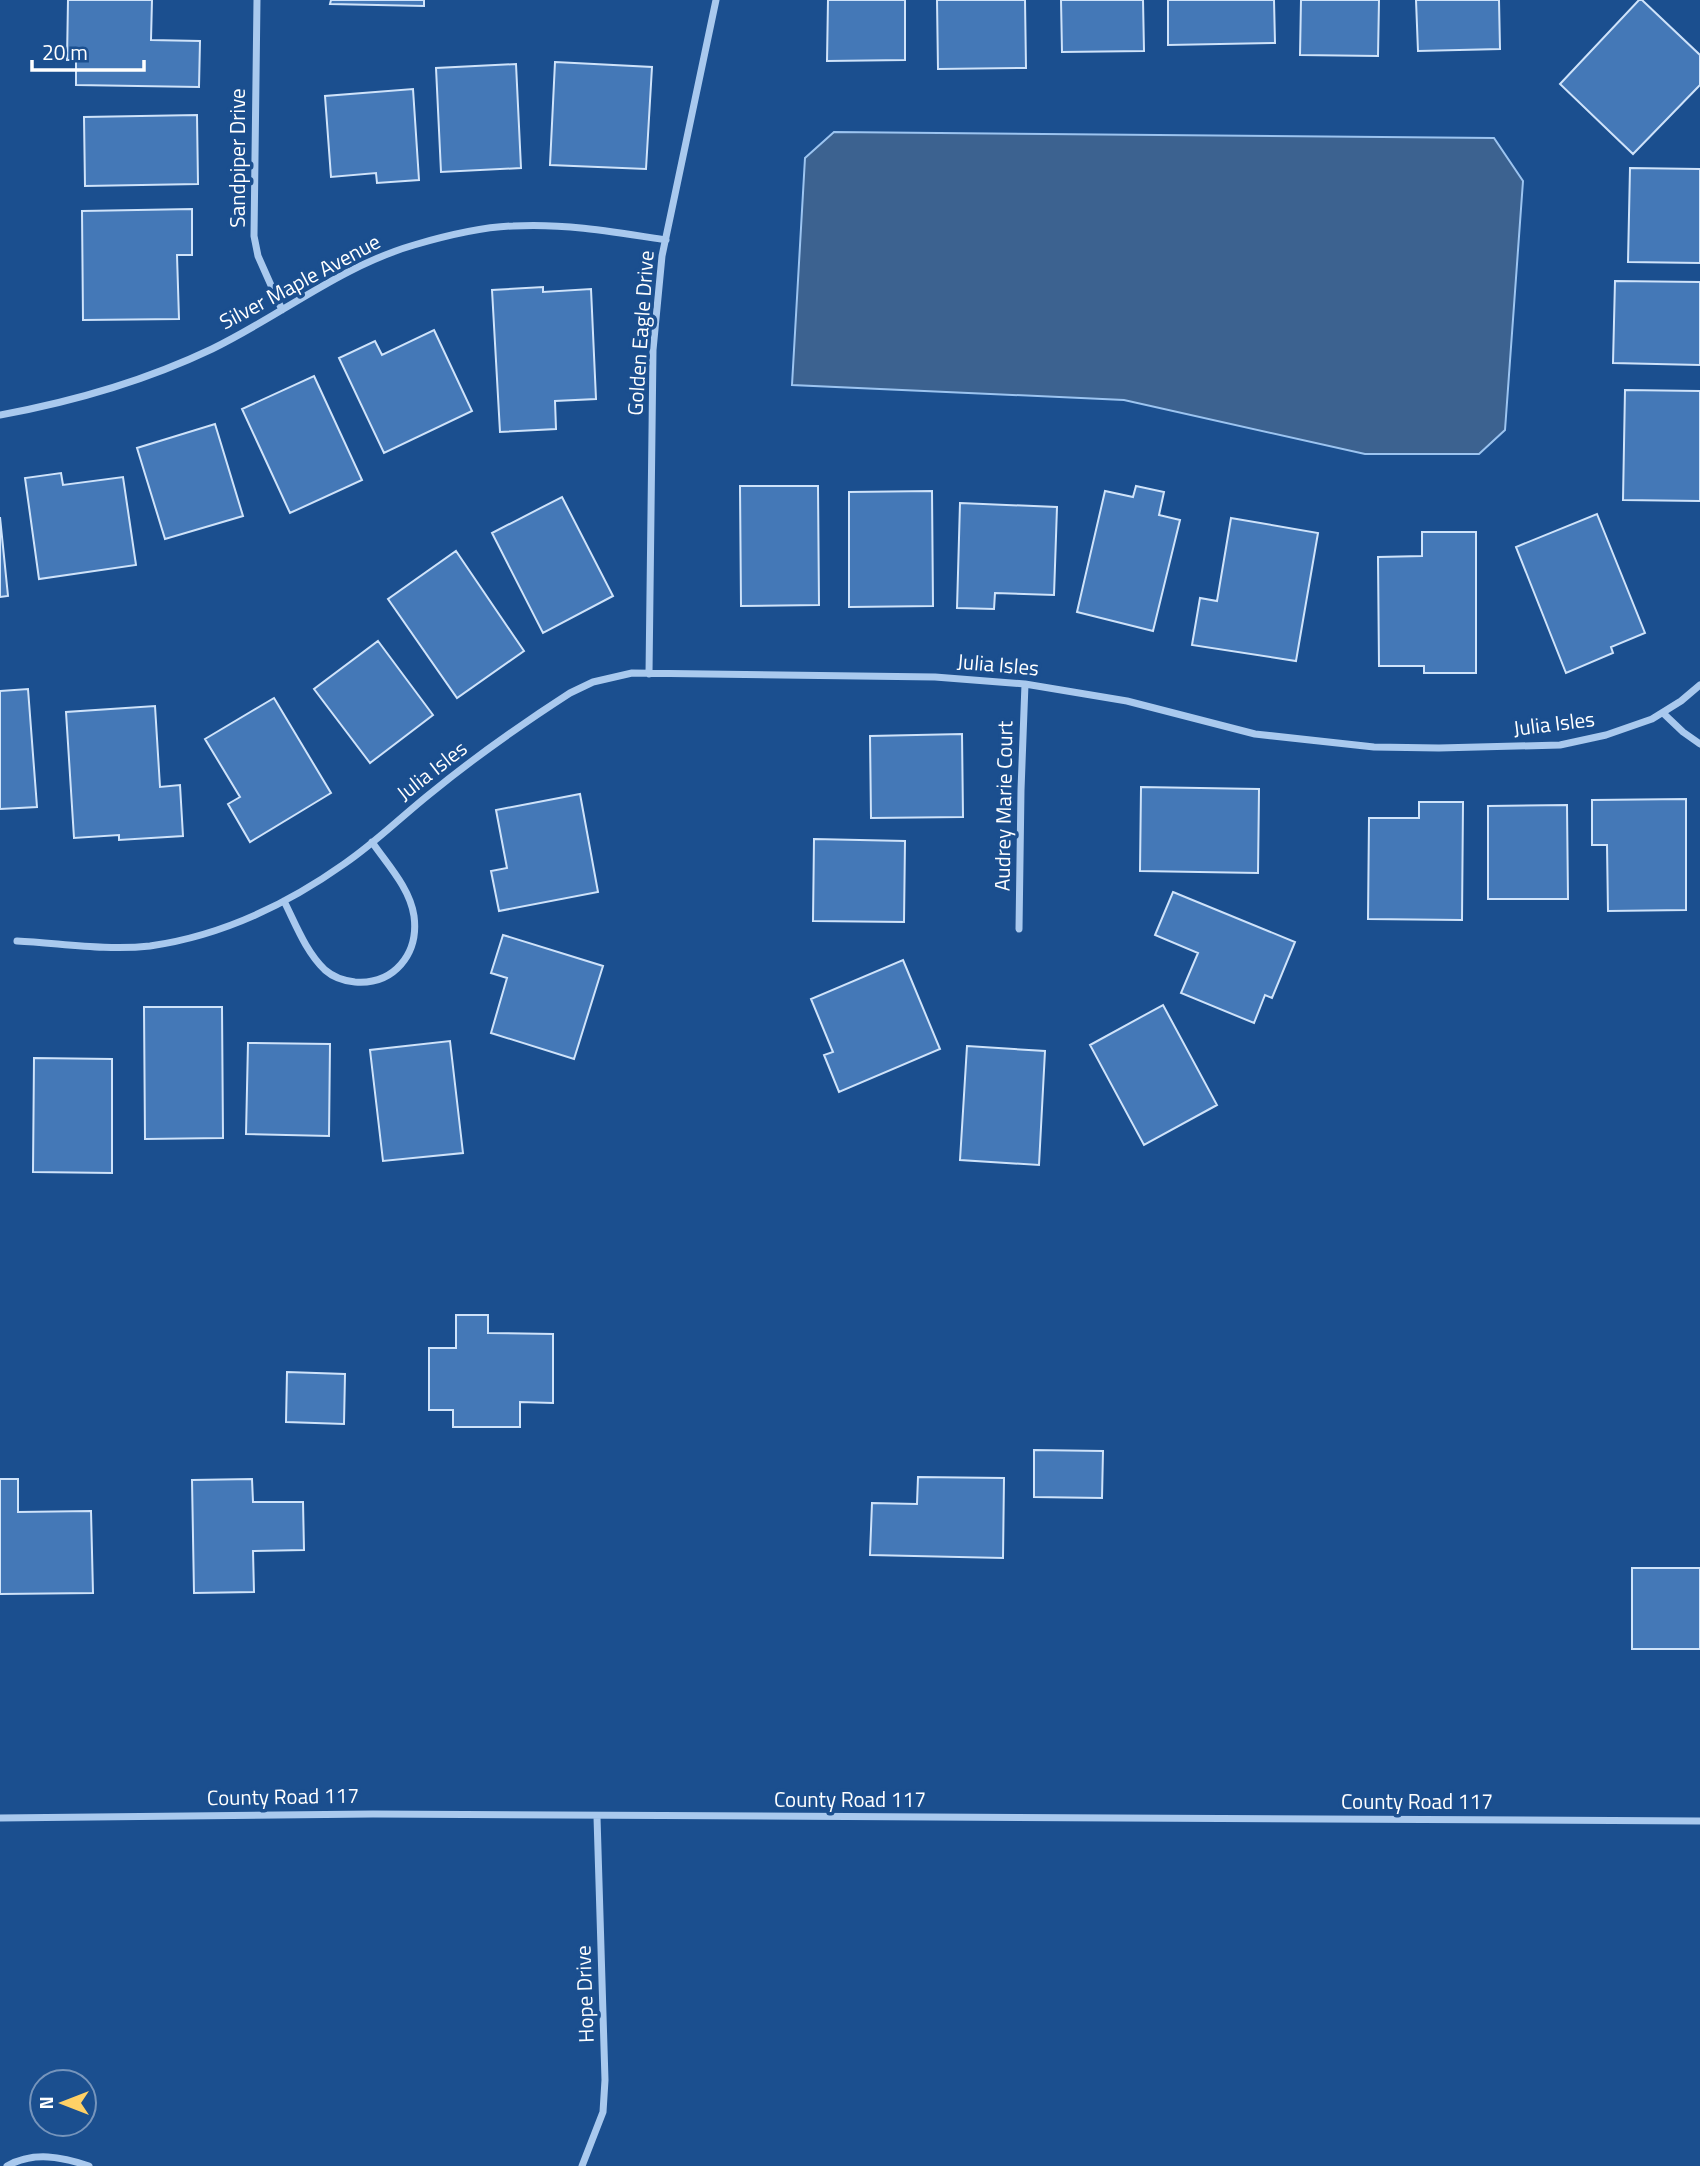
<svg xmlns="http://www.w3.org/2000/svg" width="1700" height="2166" font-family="'Titillium Web',sans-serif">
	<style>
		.water { fill: #3c6290; stroke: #9cc4f0; stroke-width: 2 }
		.building { fill: #4478b7; stroke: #cfe3fa; stroke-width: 2 }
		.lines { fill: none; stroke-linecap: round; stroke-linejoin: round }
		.minor { stroke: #a9c9ee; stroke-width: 7 }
		.labels { text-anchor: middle; stroke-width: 7; stroke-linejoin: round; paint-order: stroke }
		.street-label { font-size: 21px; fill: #fff; stroke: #1b4f8f }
	</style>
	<rect width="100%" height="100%" fill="#1b4f8f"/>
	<path class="water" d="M834 132 1494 138 1523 181 1505 430 1479 454H1365L1124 400 792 385 805 158Z"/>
	<path class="building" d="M68 0H152L151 40 200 41 199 87 76 85V60H67Z
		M331 0H424V6L330 4Z
		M828 0H905V60L827 61Z
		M937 0H1025L1026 68 938 69Z
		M1061 0H1143L1144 51 1062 52Z
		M1168 0H1274L1275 43 1168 45Z
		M1301 0H1379L1378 56 1300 55Z
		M1416 0H1499L1500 49 1418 51Z
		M1639 0H1642L1700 55V85L1633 154 1560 84Z
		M555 62 652 67 646 169 550 165Z
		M516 64 521 168 441 172 436 68Z
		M413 89 419 180 377 183 376 173 331 177 325 96Z
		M197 115 198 184 85 186 84 117Z
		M1630 168 1700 169V263L1628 262Z
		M192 209V255H177L179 319 83 320 82 211Z
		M1615 281 1700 282V365L1613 363Z
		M543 287V292L591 289 596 399 555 401 556 429 500 432 492 290Z
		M434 330 472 411 384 453 339 358 375 341 382 355Z
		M314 376 362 480 290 513 242 409Z
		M1625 390 1700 391V501L1623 500Z
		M215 424 243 516 165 539 137 448Z
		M61 473 63 485 123 477 136 565 39 579 25 478Z
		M740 486H818L819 605 741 606Z
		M1136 486 1164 492 1159 515 1180 520 1153 631 1077 612 1105 491 1133 497Z
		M932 491 933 606 849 607V492Z
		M562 497 613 596 543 633 492 533Z
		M960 503 1057 507 1054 595 995 593 994 609 957 608Z
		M1597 514 1645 633 1611 647 1613 653 1566 673 1516 547Z
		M0 517 8 596 0 597Z
		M1231 518 1318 533 1296 661 1192 645 1200 598 1217 601Z
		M1422 532H1476V673H1424V666H1379L1378 557 1422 556Z
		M456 551 524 651 457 698 388 599Z
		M378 641 433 715 370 763 314 689Z
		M28 689 37 807 0 809V691Z
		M274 698 331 793 250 842 228 804 240 797 205 739Z
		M155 706 160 787 180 785 183 836 119 840V835L74 838 66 712Z
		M962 734 963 817 871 818 870 736Z
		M1141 787 1259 789 1258 873 1140 871Z
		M580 794 598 892 499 911 491 871 507 868 496 810Z
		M1686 799V910L1608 911 1607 845H1592V800Z
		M1419 802H1463L1462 920 1368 919 1369 818H1419Z
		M1567 805 1568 899H1488V806Z
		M814 839 905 841 904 922 813 921Z
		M1173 892 1295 942 1272 998 1265 995 1254 1023 1181 993 1198 953 1155 935Z
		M503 935 603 966 574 1059 491 1033 507 978 491 973Z
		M903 960 940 1049 839 1092 824 1055 833 1052 811 999Z
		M1163 1005 1217 1105 1144 1145 1090 1045Z
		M144 1007H222L223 1138 145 1139Z
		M450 1041 463 1153 383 1161 370 1050Z
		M248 1043 330 1044 329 1136 246 1134Z
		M967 1046 1045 1051 1039 1165 960 1160Z
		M34 1058 112 1059V1173L33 1172Z
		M456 1315H488V1333L553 1334V1403L520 1402V1427H453V1410H429V1348H456Z
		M287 1372 345 1374 344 1424 286 1422Z
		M1034 1450 1103 1451 1102 1498 1034 1497Z
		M918 1477 1004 1478 1003 1558 870 1555 872 1503 917 1504Z
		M0 1479H18V1512L91 1511 93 1593 0 1594Z
		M252 1479 253 1502H303L304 1550 253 1551 254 1592 194 1593 192 1480Z
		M1632 1568H1700V1649H1632Z"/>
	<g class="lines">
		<path class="minor" d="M257 0 254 236 258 256 282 310
			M0 415C71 402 147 380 212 349 280 316 341 266 414 245 445 236 481 227 513 226 564 223 615 232 666 240
			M649 674 653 350 662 256 716 0
			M1663 713 1683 732 1700 744
			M284 901C296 925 306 952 325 970 333 977 345 981 355 982 394 985 419 954 414 916 410 888 387 864 372 842
			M1019 929 1021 790 1025 684
			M17 941C60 943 106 951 150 946 220 936 286 905 344 864 375 843 402 816 431 793 475 757 522 724 570 693L593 682 632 673 935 677 1025 684 1127 701 1255 734 1374 747 1439 748 1560 745 1606 735 1652 719 1681 701 1700 685
			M0 1818 373 1814 1700 1821
			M7 2166C34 2151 62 2157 89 2166
			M582 2166 603 2112 605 2080 597 1817"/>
	</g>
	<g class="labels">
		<g class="street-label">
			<text transform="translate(238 158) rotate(-90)" y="7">Sandpiper Drive</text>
			<text transform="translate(300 282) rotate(-28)" y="7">Silver Maple Avenue</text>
			<text transform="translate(641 333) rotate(-86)" y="7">Golden Eagle Drive</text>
			<text transform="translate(998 665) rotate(5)" y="7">Julia Isles</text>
			<text transform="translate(1554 724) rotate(-7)" y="7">Julia Isles</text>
			<text transform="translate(432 771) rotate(-38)" y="7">Julia Isles</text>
			<text transform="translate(1004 806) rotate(-89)" y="7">Audrey Marie Court</text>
			<text transform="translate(283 1797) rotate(-1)" y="7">County Road 117</text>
			<text x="850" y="1807">County Road 117</text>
			<text x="1417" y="1809">County Road 117</text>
			<text transform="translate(585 1994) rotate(-92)" y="7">Hope Drive</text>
		</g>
	</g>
	<g transform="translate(63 2103) rotate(270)"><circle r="33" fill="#1b4f8f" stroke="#7695bc" stroke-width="2"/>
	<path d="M0-5L12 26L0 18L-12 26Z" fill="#ffd166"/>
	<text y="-10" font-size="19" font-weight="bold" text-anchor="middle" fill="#ffffff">N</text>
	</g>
	<path d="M32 60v10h112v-10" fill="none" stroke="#ffffff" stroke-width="3.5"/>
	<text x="42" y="60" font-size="21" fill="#ffffff" stroke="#1b4f8f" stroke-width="5" paint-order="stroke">20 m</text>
</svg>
